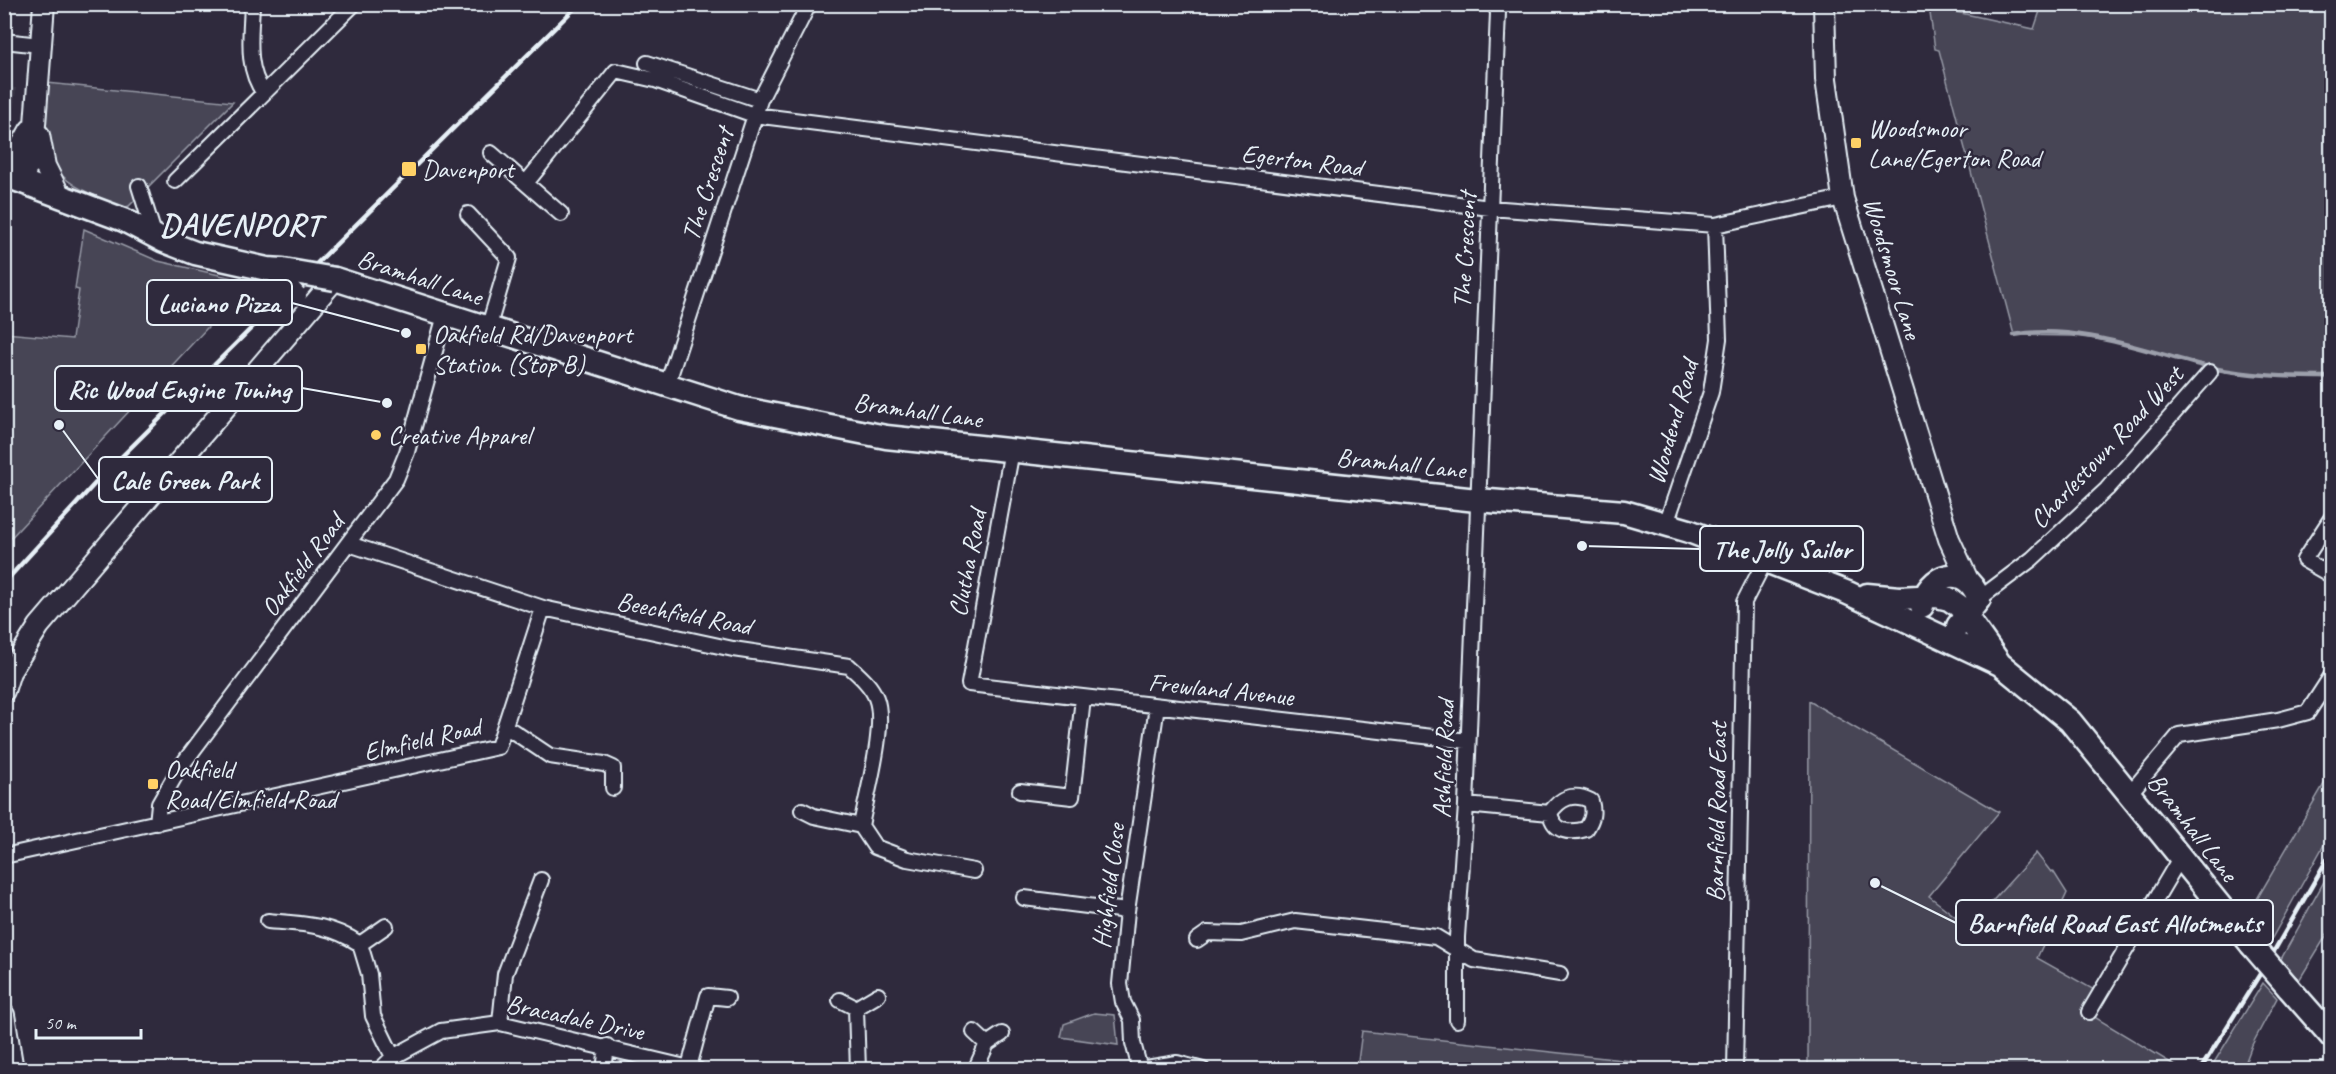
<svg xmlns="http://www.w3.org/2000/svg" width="2336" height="1074" font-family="Caveat,sans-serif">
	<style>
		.built { fill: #3b3749 }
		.green { fill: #464455; stroke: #979aa6; stroke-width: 1.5 }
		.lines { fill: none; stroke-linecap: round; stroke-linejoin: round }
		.stream { stroke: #9c9fab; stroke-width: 4.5 }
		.street-casing { stroke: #e8f1f8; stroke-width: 18 }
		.secondary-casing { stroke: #e8f1f8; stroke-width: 24 }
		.primary-casing { stroke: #e8f1f8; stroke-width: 27 }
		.street { stroke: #2f2a3d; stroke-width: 14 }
		.secondary { stroke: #2f2a3d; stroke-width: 20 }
		.primary { stroke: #2f2a3d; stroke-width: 22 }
		.rail { stroke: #e8f1f8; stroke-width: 4.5 }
		.secondary-bridge-casing { stroke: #e8f1f8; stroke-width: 24; stroke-linecap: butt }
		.primary-bridge-casing { stroke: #e8f1f8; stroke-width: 27; stroke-linecap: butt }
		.secondary-bridge { stroke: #2f2a3d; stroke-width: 20 }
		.primary-bridge { stroke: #2f2a3d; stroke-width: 22 }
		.poi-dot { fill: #ffd166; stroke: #2f2a3d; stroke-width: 2 }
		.labels { text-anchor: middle; stroke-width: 5; stroke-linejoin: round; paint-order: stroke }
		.poi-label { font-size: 26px; fill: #e8f1f8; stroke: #2f2a3d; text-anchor: start }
		.street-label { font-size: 26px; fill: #e8f1f8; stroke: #2f2a3d }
		.district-label { font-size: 32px; font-weight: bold; letter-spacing: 1.5px; fill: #e8f1f8; stroke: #2f2a3d }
		.leader { fill: none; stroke: #e8f1f8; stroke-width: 2 }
		.callout-dot { fill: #e8f1f8; stroke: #2f2a3d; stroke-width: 2 }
		.callout { fill: #2f2a3d; stroke: #e8f1f8; stroke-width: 2 }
		.callout-label { font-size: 27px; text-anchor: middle; font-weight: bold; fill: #e8f1f8 }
	</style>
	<rect width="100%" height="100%" fill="#2f2a3d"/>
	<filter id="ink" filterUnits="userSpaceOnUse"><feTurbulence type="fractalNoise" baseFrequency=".0167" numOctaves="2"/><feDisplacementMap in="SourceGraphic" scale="12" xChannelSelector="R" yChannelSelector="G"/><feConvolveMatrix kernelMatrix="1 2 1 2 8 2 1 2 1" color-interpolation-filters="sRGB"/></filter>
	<g filter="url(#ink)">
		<path class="built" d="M4 87 16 88 11 134 5 133Z"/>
		<path class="green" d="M2042 5H2331V379L2225 372 2120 342 2073 336 2014 335 1939 50 1935 49 1929 6 2034 29Z
			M47 83 233 102 129 206 124 208C103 199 72 189 58 171 41 148 45 109 47 83Z
			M84 229 158 261 250 282 5 544V333L72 339 79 290 75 289Z
			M1809 701 1999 812 1929 896 1969 927 2036 853 2051 872 2053 871 2067 893 2037 958 2098 992 2091 1015 2181 1069 1808 1070Z
			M2331 772V832L2267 947 2243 923Z
			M2331 869V928L2298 982 2280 961Z
			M2263 983 2277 998 2252 1045 2243 1069H2210Z
			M1094 1013 1115 1015 1118 1045 1061 1037 1064 1024Z
			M1362 1031 1631 1061 1629 1070 1357 1069Z"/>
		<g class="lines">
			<path class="stream" d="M2014 335C2077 323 2148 352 2208 367 2247 376 2291 377 2332 377
				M1625 1070 1626 1065"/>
			<g class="street-casing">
				<path id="street" d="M252 4C251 34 245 68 264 93
					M4 41 40 45
					M647 63 760 100
					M491 153 561 214
					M175 181 354 4
					M526 183 616 71 655 80 754 115 1490 208 1715 225 1843 198
					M139 186 155 237
					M468 214 509 258 488 329
					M667 385 760 100 809 4
					M1012 450 969 684 1468 741
					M2332 517 2304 560 2332 576
					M1666 524 1711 392 1719 339 1715 225
					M349 544 543 608 733 649 849 666C859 675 871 685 876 698 887 725 866 796 861 826L814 816 802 810
					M1979 599 2032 559 2107 489 2210 372
					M1157 706 1127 911 1120 984 1123 1002 1132 1020 1133 1043 1140 1069 1177 1063 1203 1070
					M505 726 550 756 604 764 613 768V788
					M1020 791 1072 797 1083 698
					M2130 793 2179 735 2278 720 2308 712 2332 675
					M1466 805 1550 813C1560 798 1573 792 1591 801 1594 812 1593 819 1586 829 1569 834 1554 832 1550 813
					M157 823 159 804 179 769 396 479 407 452 445 315
					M861 826 875 847 907 859 974 871
					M4 856 498 747 543 608
					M1024 898 1127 911
					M268 921C303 924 330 924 360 944L369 974 373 1016 393 1057
					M1197 940 1207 933 1241 934 1295 921 1436 937 1474 960 1560 974
					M360 944 386 926
					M840 1000 856 1008 878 995
					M856 1008 858 1070
					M2089 1012 2180 858
					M1457 1020V937L1466 805 1498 12 1494 4
					M500 1023 505 974 541 880
					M974 1032 987 1044
					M689 1067 708 996 727 998
					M380 1070 393 1057 441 1031 500 1023 698 1070
					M604 1070 607 1046
					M975 1070 987 1044 1002 1034
					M1735 1070 1744 602 1765 561"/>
			</g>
			<g class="secondary-casing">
				<path id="secondary" d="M1824 4 1826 79 1843 198 1949 539 1967 578
					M39 135 45 166 59 194
					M5 175 30 130
					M22 181 33 151 44 4
					M4 691 10 672 39 626 335 279
					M4 1015 13 1070"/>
			</g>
			<g class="primary-casing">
				<path id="primary" d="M4 175 124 220 164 241 195 253 267 269 283 270
					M335 279 739 408 886 437 1477 500 1624 512 1689 531 1848 593 2000 664
					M1867 595 1899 598 1937 596 1949 599 1959 606 2000 664 2070 721 2251 944
					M1922 606C1928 574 1965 561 1979 599L1958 626
					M2288 987 2332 1037"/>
			</g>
			<use href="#street" class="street"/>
			<use href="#secondary" class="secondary"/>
			<use href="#primary" class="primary"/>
			<path class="rail" d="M4 583 100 478 579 4
				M2200 1070 2270 958 2332 851"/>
			<g class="secondary-bridge-casing">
				<path id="secondary-bridge" d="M278 276 296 296"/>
			</g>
			<g class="primary-bridge-casing">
				<path id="primary-bridge" d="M283 270 335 279
					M2251 944 2288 987"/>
			</g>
			<use href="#secondary-bridge" class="secondary-bridge"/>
			<use href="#primary-bridge" class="primary-bridge"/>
		</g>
	</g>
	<g class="poi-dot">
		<rect x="1850" y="137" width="12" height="12" rx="3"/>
		<rect x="401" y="161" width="16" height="16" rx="3"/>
		<rect x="415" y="343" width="12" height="12" rx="3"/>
		<circle cx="376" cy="435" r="6"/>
		<rect x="147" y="778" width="12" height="12" rx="3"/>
	</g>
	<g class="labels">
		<g class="poi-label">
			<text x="1868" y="137">Woodsmoor<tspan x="1868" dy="30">Lane/Egerton Road</tspan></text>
			<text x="422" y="178">Davenport</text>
			<text x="433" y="343">Oakfield Rd/Davenport<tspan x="433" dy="30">Station (Stop B)</tspan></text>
			<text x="388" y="444">Creative Apparel</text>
			<text x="165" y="778">Oakfield<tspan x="165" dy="30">Road/Elmfield Road</tspan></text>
		</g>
		<g class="street-label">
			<text transform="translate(1302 160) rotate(7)" y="9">Egerton Road</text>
			<text transform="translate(707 184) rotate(-72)" y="9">The Crescent</text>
			<text transform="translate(1464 250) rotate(-87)" y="9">The Crescent</text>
			<text transform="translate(1893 268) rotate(73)" y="9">Woodsmoor Lane</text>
			<text transform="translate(420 277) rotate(18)" y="9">Bramhall Lane</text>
			<text transform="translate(918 410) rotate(8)" y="9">Bramhall Lane</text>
			<text transform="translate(1672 422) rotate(-74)" y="9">Woodend Road</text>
			<text transform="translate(2106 447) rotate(-47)" y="9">Charlestown Road West</text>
			<text transform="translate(1401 463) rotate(6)" y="9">Bramhall Lane</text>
			<text transform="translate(967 563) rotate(-79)" y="9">Clutha Road</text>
			<text transform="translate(302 565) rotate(-53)" y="9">Oakfield Road</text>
			<text transform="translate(684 613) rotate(11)" y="9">Beechfield Road</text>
			<text transform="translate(1221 689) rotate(6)" y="9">Frewland Avenue</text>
			<text transform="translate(422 739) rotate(-13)" y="9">Elmfield Road</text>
			<text transform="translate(1443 759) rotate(-88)" y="9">Ashfield Road</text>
			<text transform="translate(1716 812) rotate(-89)" y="9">Barnfield Road East</text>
			<text transform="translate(2193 827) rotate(52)" y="9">Bramhall Lane</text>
			<text transform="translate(1108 886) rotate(-83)" y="9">Highfield Close</text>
			<text transform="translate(575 1017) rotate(12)" y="9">Bracadale Drive</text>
		</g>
		<g class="district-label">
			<text x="241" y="235">DAVENPORT</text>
		</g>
	</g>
	<path class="leader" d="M406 333L292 303M387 403L302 388M59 425L99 480M1582 546L1700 549M1875 883L1956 923"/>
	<g class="callout-dot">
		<circle cx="406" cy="333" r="6"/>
		<circle cx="387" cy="403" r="6"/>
		<circle cx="59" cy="425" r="6"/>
		<circle cx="1582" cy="546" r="6"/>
		<circle cx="1875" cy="883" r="6"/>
	</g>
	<g class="callout">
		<rect x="147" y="280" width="145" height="45" rx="6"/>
		<rect x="55" y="366" width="247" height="45" rx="6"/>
		<rect x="99" y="457" width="173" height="45" rx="6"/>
		<rect x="1700" y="526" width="163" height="45" rx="6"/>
		<rect x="1956" y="900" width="317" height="45" rx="6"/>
	</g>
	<g class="callout-label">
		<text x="219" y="312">Luciano Pizza</text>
		<text x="179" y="398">Ric Wood Engine Tuning</text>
		<text x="185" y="489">Cale Green Park</text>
		<text x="1782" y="558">The Jolly Sailor</text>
		<text x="2115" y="932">Barnfield Road East Allotments</text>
	</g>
	<rect width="2336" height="1074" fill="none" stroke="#2f2a3d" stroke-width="24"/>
	<rect x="12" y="12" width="2312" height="1050" fill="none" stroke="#e8f1f8" stroke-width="2" filter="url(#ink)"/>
	<path d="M36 1029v9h105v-9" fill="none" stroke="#e8f1f8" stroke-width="3"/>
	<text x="45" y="1029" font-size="18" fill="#e8f1f8" stroke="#2f2a3d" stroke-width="4.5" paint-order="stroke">50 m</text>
</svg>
